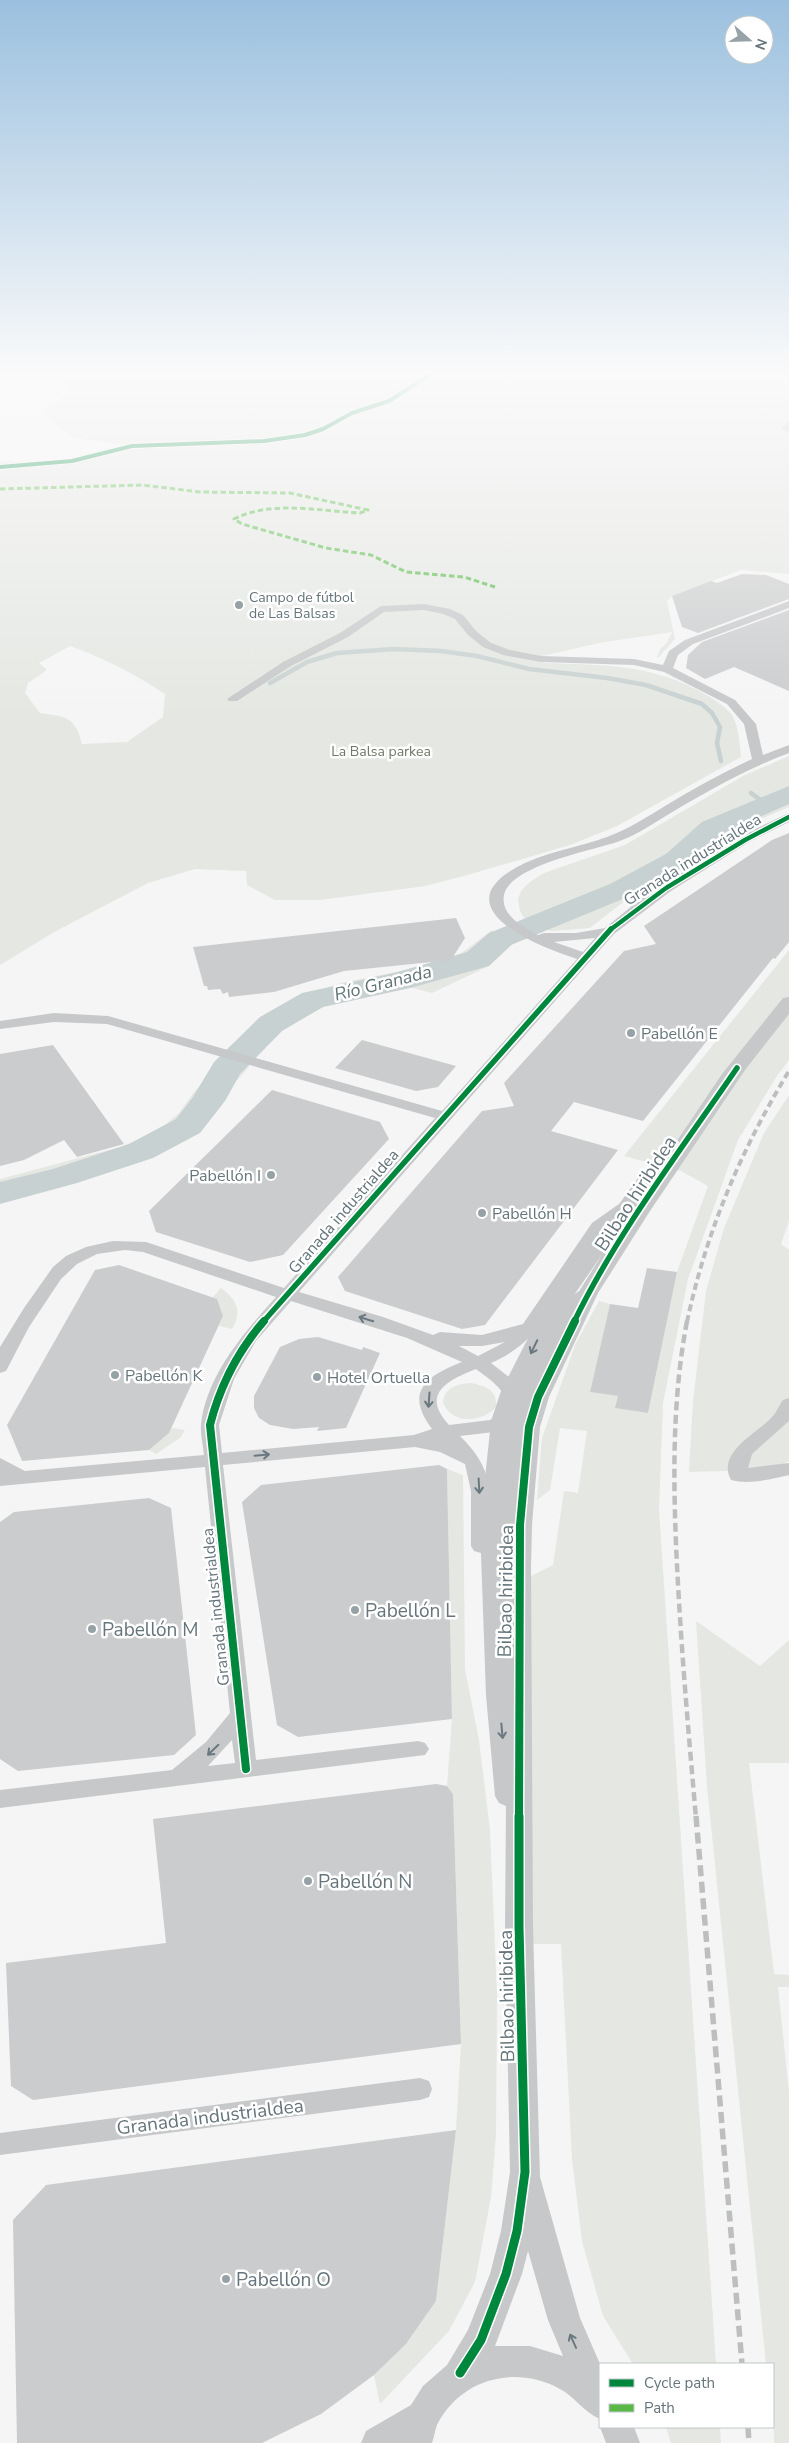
<svg xmlns="http://www.w3.org/2000/svg" width="789" height="2443" font-family="'Nunito Sans',sans-serif">
	<style>
		.green { fill: #e4e7e2; fill-rule: evenodd }
		.lines { fill: none; stroke-linecap: round; stroke-linejoin: round }
		.stream { stroke: #c8d1d1; stroke-width: 4.5 }
		.river { fill: #c8d1d1; fill-rule: evenodd }
		.building { fill: #cbcccd }
		.minor { fill: #c6c8c9; fill-rule: evenodd }
		.tertiary { fill: #c6c8c9; fill-rule: evenodd }
		.rail-far2 { stroke: #bdbfbf; stroke-width: 4; stroke-dasharray: 7 4; stroke-linecap: butt }
		.rail-far1 { stroke: #bdbfbf; stroke-width: 4.5; stroke-dasharray: 9 4.5; stroke-linecap: butt }
		.rail { stroke: #bdbfbf; stroke-width: 5.5; stroke-dasharray: 11 5.5; stroke-linecap: butt }
		.quiet { stroke: #58b947; stroke-width: 3; stroke-dasharray: 5.5 3; stroke-linecap: butt }
		.cycleway-far4-casing { stroke: #fff; stroke-width: 5.5 }
		.cycleway-far3-casing { stroke: #fff; stroke-width: 7 }
		.cycleway-far2-casing { stroke: #fff; stroke-width: 9 }
		.cycleway-far1-casing { stroke: #fff; stroke-width: 11 }
		.cycleway-casing { stroke: #fff; stroke-width: 12 }
		.cycleway-far4 { stroke: #00873e; stroke-width: 4 }
		.cycleway-far3 { stroke: #00873e; stroke-width: 4.5 }
		.cycleway-far2 { stroke: #00873e; stroke-width: 5.5 }
		.cycleway-far1 { stroke: #00873e; stroke-width: 8 }
		.cycleway { stroke: #00873e; stroke-width: 9 }
		.oneway { stroke: #6a797f }
		.poi-dot { fill: #97a2a6; stroke: #fff; stroke-width: 2 }
		.labels { text-anchor: middle; stroke-width: 5; stroke-linejoin: round; paint-order: stroke }
		.far-poi-label { font-size: 14px; fill: #65757b; stroke: #fff; text-anchor: start }
		.far-park-label { font-size: 14px; fill: #6e7967; stroke: #fff }
		.street-label { font-size: 16px; fill: #65757b; stroke: #fff }
		.poi-label { font-size: 16px; fill: #65757b; stroke: #fff; text-anchor: start }
		.water-label { font-size: 18px; font-style: italic; fill: #607476; stroke: #fff }
		.near-street-label { font-size: 19px; fill: #65757b; stroke: #fff }
		.near-poi-label { font-size: 19px; fill: #65757b; stroke: #fff; text-anchor: start }
	</style>
	<rect width="100%" height="100%" fill="#f5f5f5"/>
	<path class="green" d="M74 374H532L530 382 533 374H789V574L741 570 672 596 667 601 675 639 659 657H657L660 649 666 644 672 632 599 643 538 657 544 663C603 665 653 664 705 694 715 700 730 709 734 719 739 731 740 745 741 757L617 826 570 845 464 876 425 886 320 900H275L247 885 246 871 195 869 148 883 56 931 0 965V462L58 461 123 445 73 438 43 414 59 398 70 392 66 385ZM70 646C104 658 135 674 165 694L163 717 127 742 82 744C75 716 66 717 40 713L25 693 28 683 47 670 39 663Z
		M789 756V807L761 819 636 892 590 928 552 931 543 929 524 918 520 911 518 899 521 891 530 882 544 873 625 845 743 776Z
		M492 930 512 945 489 966 432 993 409 987 314 1006 271 1033 247 1069 219 1101 203 1126 155 1155 102 1174 0 1199V1179L124 1146 143 1137 165 1125 179 1113 195 1091 252 1030 301 997 341 983 451 961Z
		M789 950V1060L777 1076 738 1140 688 1279 663 1403 659 1510 716 2364H633L603 2316 582 2241 572 2159 561 1944H520L519 1582 553 1565 564 1491 578 1493 587 1431 560 1428 550 1490 537 1500 542 1438 575 1345 599 1301 610 1304 590 1392 618 1396 616 1408 648 1413 677 1272 708 1186 681 1171 624 1156Z
		M789 1095V1221L781 1244 789 1250V1461C773 1472 711 1471 689 1472L693 1401 706 1291 724 1228 764 1133Z
		M221 1288C236 1299 243 1311 232 1329L219 1326 223 1316 217 1299 212 1298Z
		M471 1383C485 1386 498 1390 496 1407 482 1423 451 1425 443 1402 445 1387 458 1384 471 1383Z
		M172 1428 185 1430 180 1438 156 1454 149 1450 169 1433Z
		M447 1469 463 1475 465 1669 479 1740 490 1830 497 1996 496 2135 491 2197 475 2282 449 2331 380 2404 374 2375 406 2344 436 2301 456 2130 461 2044 453 1794 447 1786 452 1719Z
		M696 1621 760 1666 789 1640V1763H749L774 1974 789 1975V1987H778L789 2092V2443H774L773 2364H766L707 1786Z
		M666 2427H720L721 2443H671Z"/>
	<g class="lines">
		<path class="stream" d="M270 683 307 662 337 653 394 649 441 651 477 656 529 669 607 678 646 685 702 704 712 713 720 727 717 743 721 761
			M751 793 766 804"/>
		<path class="river" d="M789 786V804L722 834 686 866 630 896 511 945 489 966 410 988 323 1007 282 1031 240 1074 225 1101 200 1133 153 1158 77 1183 0 1204V1182L53 1169 129 1144 176 1119 193 1097 214 1062 260 1017 302 993 394 973 467 952 489 933 610 884 666 854 702 822Z"/>
	</g>
	<path class="building" d="M742 574 766 575 789 584V599L698 633 682 627 672 596 711 581 717 583Z
		M789 610V691L734 667 705 679 686 668 688 655 702 642Z
		M789 833V942L775 959 773 958 643 1121 574 1102 551 1131 618 1150 485 1325 462 1329 345 1291 338 1277 482 1111 514 1106 504 1083 624 951 656 944 644 926 772 840Z
		M456 918 465 938 451 960 344 971 274 992 229 997 228 992 223 994 220 989 208 990 207 986H204L193 947Z
		M362 1040 456 1066 438 1087 416 1091 335 1068Z
		M53 1045 124 1144 77 1157 64 1140 24 1160 0 1166V1054Z
		M272 1090 380 1122 389 1139 283 1255 250 1262 156 1232 149 1211Z
		M119 1265 217 1299 223 1316 169 1433 149 1450 22 1461 7 1425 95 1270Z
		M647 1268 677 1272 648 1413 615 1408 618 1396 590 1392 610 1304 638 1308Z
		M318 1337 362 1350 363 1347 380 1353 346 1428 317 1431 319 1427 293 1429 270 1425 259 1418 254 1408V1396L280 1347 299 1339Z
		M439 1465 447 1469 452 1719 298 1737 277 1725 242 1502 261 1485Z
		M149 1498 171 1508 196 1735 174 1755 18 1771 0 1759V1522L14 1512Z
		M436 1784 447 1786 453 1794 461 2044 33 2100 11 2086 6 1963 166 1943 153 1819Z
		M456 2130 436 2301 406 2344 374 2375 321 2414 262 2443H17L13 2220 46 2185Z"/>
	<g class="lines">
		<path class="minor" d="M789 422V433L782 429 786 423Z
			M789 601V608L693 644 678 655 673 668 735 700 756 724 763 755 789 745V753C749 768 711 789 674 811 655 822 638 835 617 842 593 850 509 866 504 895 500 915 524 928 538 935L544 933H576L605 928 638 901 673 878 751 831 789 813V822L749 842 671 891 614 934 299 1292 383 1317 433 1335 440 1332 482 1335 523 1324 592 1223 619 1204H631L633 1207C625 1218 609 1222 600 1233 568 1279 546 1341 491 1363L509 1377 520 1391 565 1301 582 1289H594L596 1293 578 1308 534 1399 527 1408 528 1429 518 1503 521 1538 518 1543 511 1545 504 1543C487 1513 510 1457 510 1424L494 1432 460 1436C498 1473 489 1497 491 1546L488 1551 481 1553 474 1551 471 1546V1491L465 1464 440 1452 415 1447 223 1465 256 1760 418 1741 425 1743 429 1749 425 1755 0 1808V1790L172 1770 206 1742 230 1713 205 1467 0 1486V1458L25 1471 204 1455C203 1445 200 1433 201 1424 207 1374 245 1332 276 1297L143 1252 125 1250 97 1254 77 1264 61 1279 29 1327 6 1371 0 1373V1347L24 1308 53 1267 66 1256 86 1247 113 1241 146 1242 284 1288 435 1118 107 1024 54 1022 0 1029V1021L54 1013 108 1016 442 1111 577 959C533 945 437 905 525 863 555 849 589 846 619 832 635 825 650 815 665 806 693 789 722 773 752 759L744 724 727 704 664 672 634 665 541 662 503 655 483 647 468 635 455 619 443 614 424 610 384 612 348 637 291 666 237 701H229L227 699 283 662 340 633 381 606 424 604 450 609 463 615 476 631 491 643 510 650 541 656 634 659 663 665 669 651 685 640ZM595 938 583 952 554 942ZM291 1301 407 1338 462 1362C426 1376 404 1392 432 1429L414 1435 222 1453 219 1425 234 1379 256 1341ZM505 1342 478 1356 459 1346H482ZM476 1369C489 1379 505 1389 509 1406L490 1420 449 1425C420 1394 448 1380 476 1369ZM232 1740 235 1763 208 1766Z
			M789 1398V1421L752 1454 748 1468 789 1463V1475C771 1479 749 1485 731 1480 716 1453 757 1433 770 1419 776 1414 778 1407 783 1400Z
			M420 2078 429 2081 432 2089 429 2097 420 2100 0 2155V2133Z"/>
		<path class="tertiary" d="M789 997V1014L745 1070 650 1211 598 1293 549 1397 540 1427 532 1525 531 1567 533 1927 540 2177 580 2318 600 2364V2419C583 2412 575 2396 558 2388 514 2365 460 2379 437 2425 435 2430 434 2437 432 2443H361L366 2431 411 2405 423 2386 447 2365 468 2330 490 2274 501 2231 510 2172 505 1927 506 1806 499 1803 495 1796 486 1695 480 1526 491 1421 501 1391 542 1311 638 1178 645 1176 652 1178 722 1074 783 998ZM603 1253 578 1293 527 1397 518 1427 508 1525 507 1594 504 1526 513 1421 523 1391 559 1317ZM528 2251 548 2320 563 2356 530 2346H495L522 2274Z
			M600 2427H634L640 2443H606Z"/>
		<path class="rail-far2" d="M687 1322C706 1232 741 1150 789 1071"/>
		<path class="rail-far1" d="M687 1321C673 1394 673 1470 676 1544 680 1636 688 1727 696 1818"/>
		<path class="rail" d="M696 1816 742 2364
			M748 2427 749 2443"/>
		<path class="quiet" d="M0 489 142 485 200 492 290 493 368 510 360 513C320 511 271 500 234 519L242 524 326 548 371 555 406 572 464 577 495 587"/>
		<g class="cycleway-far4-casing">
			<path id="cycleway-far4" d="M0 467 72 461 132 446 264 441 305 435 323 429 352 413 389 401 431 374"/>
		</g>
		<g class="cycleway-far3-casing">
			<path id="cycleway-far3" d="M610 930 666 888 745 840 789 817"/>
		</g>
		<g class="cycleway-far2-casing">
			<path id="cycleway-far2" d="M263 1322 611 929
				M574 1322C617 1233 681 1150 737 1068"/>
		</g>
		<g class="cycleway-far1-casing">
			<path id="cycleway-far1" d="M246 1769 210 1425C220 1386 238 1351 264 1321
				M519 1818 520 1525 529 1427 538 1397 575 1321"/>
		</g>
		<g class="cycleway-casing">
			<path id="cycleway" d="M460 2373 481 2340 506 2274 517 2231 525 2172 519 1927V1816"/>
		</g>
		<use href="#cycleway-far4" class="cycleway-far4"/>
		<use href="#cycleway-far3" class="cycleway-far3"/>
		<use href="#cycleway-far2" class="cycleway-far2"/>
		<use href="#cycleway-far1" class="cycleway-far1"/>
		<use href="#cycleway" class="cycleway"/>
	</g>
	<defs><path id="oneway-shaft" d="M-6 0H5M1.5-3L5.5 0L1.5 3" fill="none" stroke-width="1.6" stroke-linecap="round" stroke-linejoin="round" transform="scale(1.25)"/></defs>
	<g class="oneway">
		<use href="#oneway-shaft" transform="translate(366 1319) rotate(-163)"/>
		<use href="#oneway-shaft" transform="translate(534 1347) rotate(116)"/>
		<use href="#oneway-shaft" transform="translate(429 1400) rotate(94)"/>
		<use href="#oneway-shaft" transform="translate(262 1455) rotate(-5)"/>
		<use href="#oneway-shaft" transform="translate(479 1486) rotate(87)"/>
		<use href="#oneway-shaft" transform="translate(502 1731) rotate(85)"/>
		<use href="#oneway-shaft" transform="translate(213 1750) rotate(136)"/>
		<use href="#oneway-shaft" transform="translate(573 2341) rotate(-114)"/>
	</g>
	<linearGradient id="sky" x2="0" y2="1"><stop stop-color="#9bc0df"/><stop offset="0.52" stop-color="#fafafa"/><stop offset="1" stop-color="#fafafa" stop-opacity="0"/></linearGradient>
	<rect width="789" height="716" fill="url(#sky)"/>
	<g class="poi-dot">
		<circle cx="239" cy="605" r="5"/>
		<circle cx="631" cy="1033" r="5"/>
		<circle cx="271" cy="1175" r="5"/>
		<circle cx="482" cy="1213" r="5"/>
		<circle cx="115" cy="1375" r="5"/>
		<circle cx="317" cy="1377" r="5"/>
		<circle cx="355" cy="1610" r="5"/>
		<circle cx="92" cy="1629" r="5"/>
		<circle cx="308" cy="1881" r="5"/>
		<circle cx="226" cy="2279" r="5"/>
	</g>
	<g class="labels">
		<g class="far-poi-label">
			<text x="249" y="602">Campo de fútbol<tspan x="249" dy="16">de Las Balsas</tspan></text>
		</g>
		<g class="far-park-label">
			<text x="381" y="756">La Balsa parkea</text>
		</g>
		<g class="street-label">
			<text transform="translate(692 859) rotate(-32)" y="6">Granada industrialdea</text>
			<text transform="translate(343 1211) rotate(-49)" y="6">Granada industrialdea</text>
			<text transform="translate(215 1607) rotate(-96)" y="6">Granada industrialdea</text>
		</g>
		<g class="poi-label">
			<text x="641" y="1039">Pabellón E</text>
			<text x="261" y="1181" text-anchor="end">Pabellón I</text>
			<text x="492" y="1219">Pabellón H</text>
			<text x="125" y="1381">Pabellón K</text>
			<text x="327" y="1383">Hotel Ortuella</text>
		</g>
		<g class="water-label">
			<text transform="translate(383 983) rotate(-14)" y="6">Río Granada</text>
		</g>
		<g class="near-street-label">
			<text transform="translate(635 1193) rotate(-57)" y="7">Bilbao hiribidea</text>
			<text transform="translate(505 1591) rotate(-89)" y="7">Bilbao hiribidea</text>
			<text transform="translate(506 1996) rotate(-91)" y="7">Bilbao hiribidea</text>
			<text transform="translate(210 2116) rotate(-7)" y="7">Granada industrialdea</text>
		</g>
		<g class="near-poi-label">
			<text x="365" y="1617">Pabellón L</text>
			<text x="102" y="1636">Pabellón M</text>
			<text x="318" y="1888">Pabellón N</text>
			<text x="236" y="2286">Pabellón O</text>
		</g>
	</g>
	<rect x="599" y="2363" width="175" height="65" fill="#ffffff" stroke="#c1c8ca"/>
	<rect x="609" y="2379" width="25" height="8" fill="#00873e" stroke="#c1c8ca"/>
	<text x="644" y="2388" font-size="15" fill="#65757b">Cycle path</text>
	<rect x="609" y="2404" width="25" height="8" fill="#58b947" stroke="#c1c8ca"/>
	<text x="644" y="2413" font-size="15" fill="#65757b">Path</text>
	<g transform="translate(749 40) rotate(110)"><circle r="24" fill="#ffffff" stroke="#c1c8ca"/>
	<path d="M0-4L9 19L0 12L-9 19Z" fill="#97a2a6"/>
	<text y="-8" font-size="14" font-weight="bold" text-anchor="middle" fill="#65757b">N</text>
	</g>
</svg>
